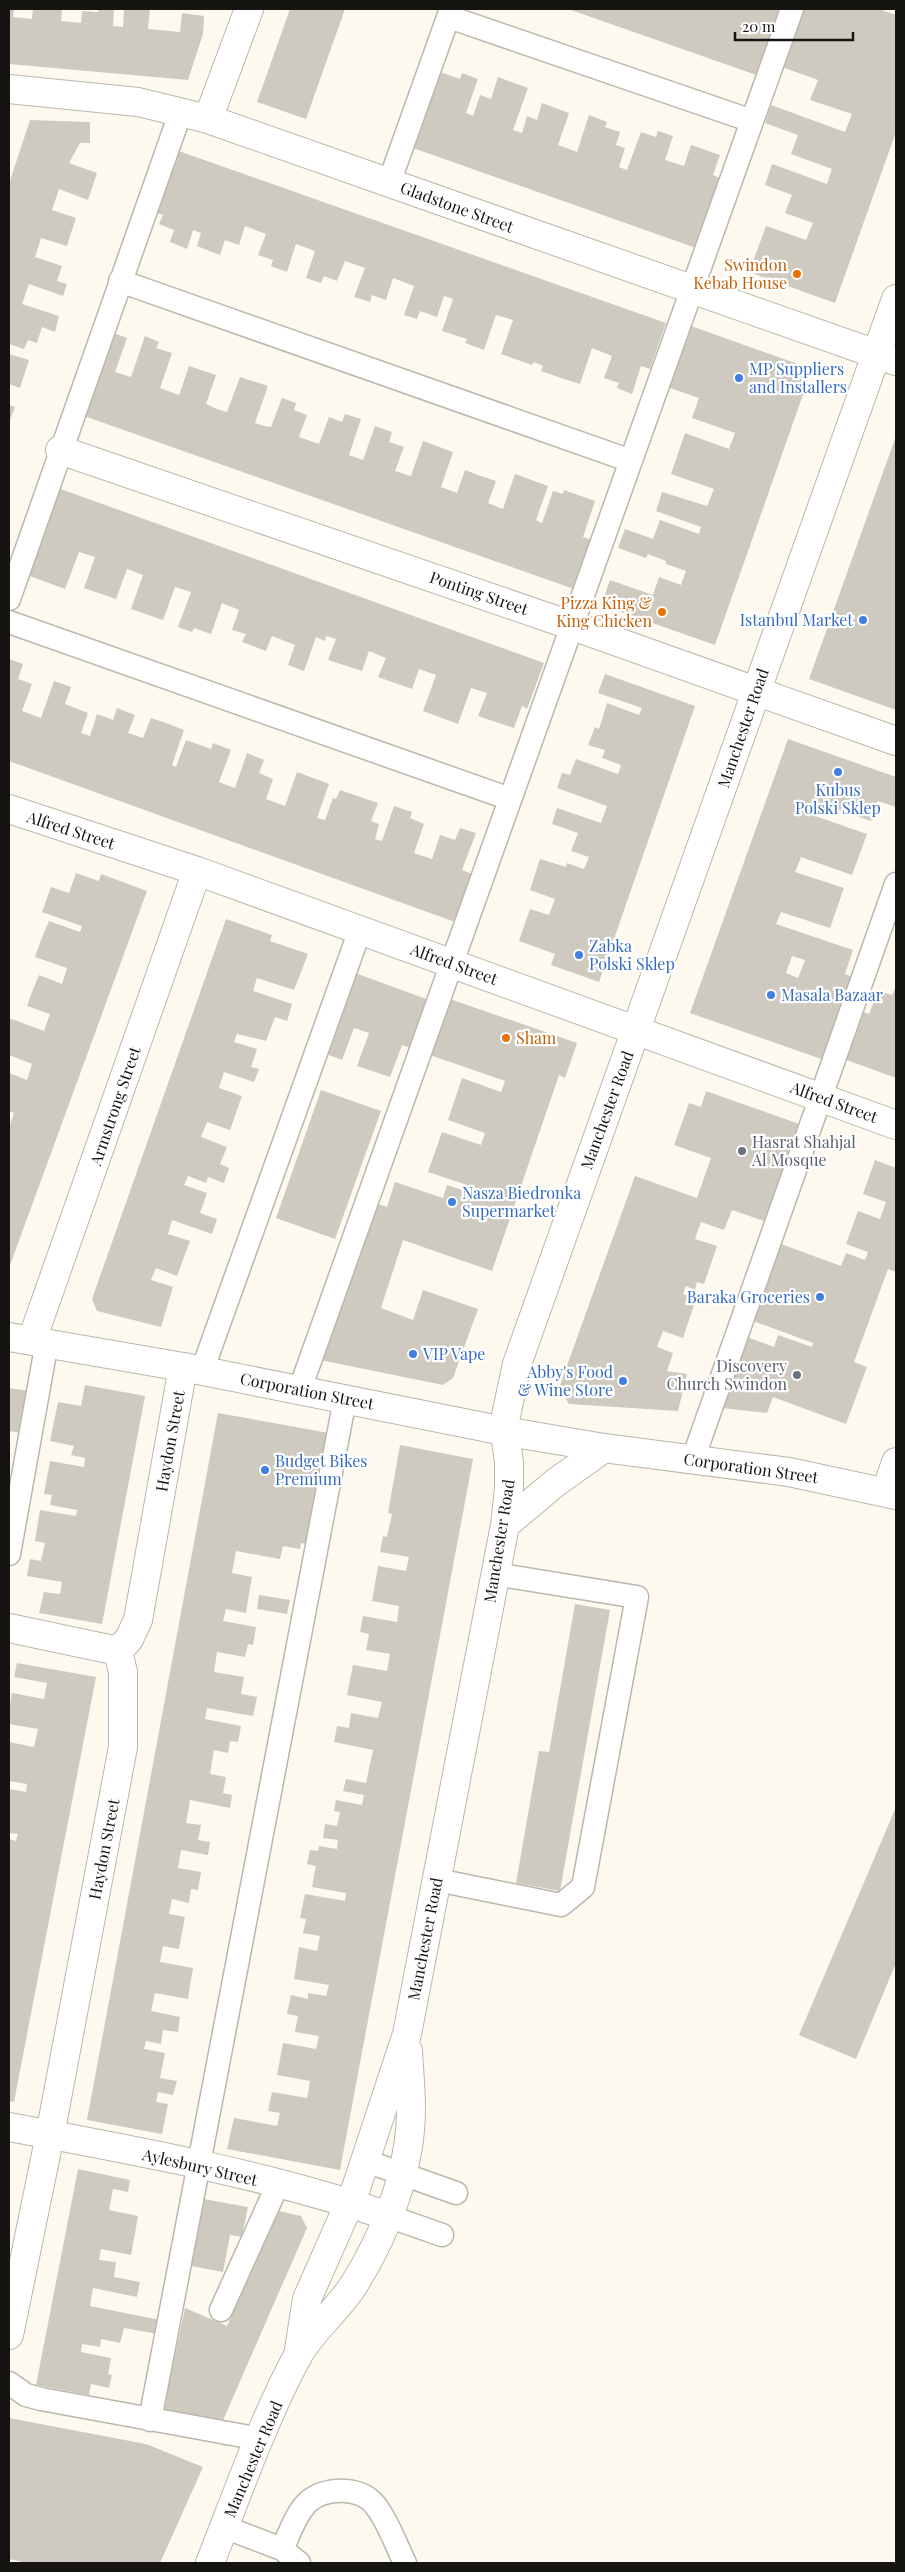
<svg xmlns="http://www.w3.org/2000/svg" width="905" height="2572" font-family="'Playfair Display',serif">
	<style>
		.building { fill: #cfcac0; fill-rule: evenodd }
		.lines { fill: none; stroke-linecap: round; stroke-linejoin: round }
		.service-casing { stroke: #bbb7ad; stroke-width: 25 }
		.minor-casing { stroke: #bbb7ad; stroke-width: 30 }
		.tertiary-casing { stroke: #bbb7ad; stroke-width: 30 }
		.service { stroke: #fff; stroke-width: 22 }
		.minor { stroke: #fff; stroke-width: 28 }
		.tertiary { stroke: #fff; stroke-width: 28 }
		.food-dot { fill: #e8710a; stroke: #fff; stroke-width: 2 }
		.shop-dot { fill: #3f7fe0; stroke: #fff; stroke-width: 2 }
		.worship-dot { fill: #6b7280; stroke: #fff; stroke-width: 2 }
		.labels { text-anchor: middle; stroke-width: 4.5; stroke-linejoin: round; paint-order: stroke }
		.street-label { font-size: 16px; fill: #161411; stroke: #fff }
		.food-label { font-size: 16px; fill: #c56008; stroke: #fff; text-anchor: end }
		.shop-label { font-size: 16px; fill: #366cbe; stroke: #fff; text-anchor: start }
		.worship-label { font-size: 16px; fill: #5b616d; stroke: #fff; text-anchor: start }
	</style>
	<rect width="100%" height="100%" fill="#fef9ef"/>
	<path class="building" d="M9 9H14L13 17 32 19 33 9H62L61 21 81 23 82 11 98 12 99 9H114L113 26 123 27 124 9H150L148 29 180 32 182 13 204 16 203 34 188 80 9 64Z
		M290 9H345L306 119 257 102Z
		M568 9H786L762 77Z
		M800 9H879L896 15V132L835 303 749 272 766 226 806 240 813 223 785 213 792 195 765 185 772 164 827 184 832 169 791 154 798 135 765 123 771 105 845 132 852 114 810 100 818 80 779 66Z
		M440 72 460 79 462 73 478 79 466 113 473 116 480 95 491 99 498 77 528 88 513 130 522 133 527 116 537 120 542 103 569 113 558 145 577 152 589 115 607 122 605 127 620 132 616 145 625 148 619 167 627 170 641 132 656 137 658 131 673 136 665 160 684 166 691 145 720 155 713 175 720 178 696 248 413 148Z
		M30 120 90 122V143H80L69 163 97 173 88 200 59 189 52 210 76 218 71 233 67 246 41 238 35 257 62 266 57 281 67 284 63 296 29 284 22 304 59 316 55 332 42 327 37 343 28 340 24 349 9 344V184Z
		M176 150 666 323 650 369 641 366 632 394 617 388 619 383 604 378 612 356 592 348 580 384 564 379 541 371 543 366 534 362 532 365 501 354 513 320 496 315 484 350 465 343 467 339 442 331 453 299 444 296 437 317 420 311 417 319 404 315 414 286 393 278 386 300 372 295 370 302 354 297 365 268 345 261 337 281 324 276 321 283 306 278 315 251 296 244 287 272 271 266 273 260 258 255 266 234 245 226 239 245 225 240 220 255 197 246 201 233 193 230 187 249 170 242 174 230 159 224 163 215 154 212Z
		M688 325 812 369 715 645 601 605 610 580 653 595 659 577 681 585 686 571 666 564V561L648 554 646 558 618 548 625 529 653 539 660 520 699 534 701 527 656 511 662 492 707 506 714 489 671 474 685 433 729 449 735 433 692 418 699 398 667 387Z
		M114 333 127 338 115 372 131 377 145 336 159 342 156 348 172 353 160 388 179 395 189 366 216 375 206 404 217 409 227 412 240 377 268 386 255 423 264 426 271 427 282 398 296 403 294 410 307 415 299 437 319 444 329 417 342 422 345 414 361 419 349 455 363 460 375 426 392 432 389 442 404 447 395 471 411 476 423 441 453 452 441 487 457 493 465 470 478 475 496 481 488 503 503 509 515 474 548 486 536 520 542 523 553 491 563 494 564 490 595 501 583 537 592 540 574 589 84 416Z
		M9 354 29 360 20 388 9 384Z
		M9 405 15 407 9 423Z
		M896 436V710L809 679Z
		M58 488 544 663 527 709 522 706 514 728 478 716 487 693 471 688 458 724 423 711 436 675 419 669 412 689 378 677 386 658 369 651 362 671 328 660 336 639 326 636 325 641 316 637 304 671 288 665 295 645 272 636 266 651 242 642 246 634 232 630 239 610 222 603 211 634 194 628 192 632 178 627 191 592 175 587 163 620 131 609 143 575 127 569 116 599 84 588 95 557 79 552 65 589 27 575Z
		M9 659 23 664 18 679 32 684 22 711 41 718 54 681 71 687 65 704 88 713 81 733 90 736 97 714 113 720 117 708 135 715 128 733 143 738 151 718 166 723 184 730 172 765 176 767 186 740 211 749 213 743 231 750 219 782 235 788 247 753 264 760 259 773 273 779 266 799 285 806 297 772 329 784 317 818 325 820 333 798 336 799 340 790 378 803 371 821 379 824 375 839 382 841 394 806 412 812 410 818 424 824 414 853 432 859 440 835 455 840 460 828 476 833 462 870 472 874 455 922 9 761Z
		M605 674 695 706 599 982 551 965 555 954 519 941 530 909 549 915 555 899 530 890 540 859 566 867 567 863 584 869 589 857 571 851 578 833 552 824 557 808 601 823 607 806 557 788 562 773 570 775 576 759 618 774 621 765 602 758 605 750 588 745 595 727 599 729 607 703 639 715 642 708 598 693Z
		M788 739 896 777V807L878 801 871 821 820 804 815 816 867 834 852 875 801 857 798 865 795 872 844 888 830 928 781 912 776 924 853 950 845 974 853 977 824 1060 690 1013ZM792 956 805 960 798 978 786 973Z
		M76 873 99 881 101 874 147 891 9 1268V1128L14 1113 9 1111V1073L27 1080 32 1064 9 1055V1018L44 1031 50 1014 27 1006 32 992 39 975 62 984 67 968 35 957 41 940 49 921 80 932 82 926 42 912 51 887 69 893Z
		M226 919 272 935 270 941 308 954 294 990 257 978 253 991 292 1004 287 1021 275 1017 266 1041 237 1034 234 1042 257 1049 251 1067 259 1069 254 1082 224 1072 219 1088 242 1096 230 1130 207 1122 201 1137 227 1147 220 1164 229 1168 224 1183 208 1177 206 1183 188 1176 184 1185 207 1193 200 1213 217 1219 212 1234 172 1220 168 1234 190 1241 177 1276 156 1268 151 1280 173 1287 161 1327 97 1311 92 1299Z
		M355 973 429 1000 411 1048 402 1045 390 1077 357 1066 369 1033 354 1028 342 1060 326 1054Z
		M896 986V1078L844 1059 861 1011 869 1014 878 991 892 995Z
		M447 998 577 1043 565 1078 559 1075 492 1271 403 1240 381 1308 413 1320 423 1290 478 1309 453 1378 443 1385 315 1359 373 1202 387 1207 395 1182 443 1198 447 1185 465 1191 467 1185 428 1172 442 1132 481 1145 485 1133 448 1120 462 1078 501 1092 505 1081 427 1054Z
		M321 1090 381 1111 335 1239 276 1218Z
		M706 1091 802 1125 767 1222 732 1210 724 1230 701 1222 695 1239 717 1246 704 1284 697 1282 695 1290 686 1286 683 1294 696 1299 683 1338 663 1331 657 1347 673 1353 667 1371 687 1374 678 1411 569 1404 559 1388 635 1176 697 1198 711 1158 674 1145 689 1103 701 1107Z
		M875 1160 896 1168V1272L888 1269 854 1362 867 1367 846 1424 773 1397 767 1413 722 1408 744 1336 774 1347 778 1335 812 1347 813 1343 753 1321 781 1244 841 1266 846 1253 865 1260 868 1252 846 1244 858 1211 880 1219 886 1202 863 1194Z
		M85 1385 145 1396 102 1624 39 1613 44 1592 60 1594 62 1582 27 1576 30 1559 41 1561 45 1543 35 1541 40 1510 76 1516 77 1510 50 1505 52 1495 44 1494 50 1461 84 1467 85 1458 71 1455 74 1446 50 1441 58 1402 81 1406Z
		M9 1388 29 1391 21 1433 9 1431Z
		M218 1413 329 1433 308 1544 301 1543 300 1549 283 1546 280 1559 236 1551 232 1573 252 1577 249 1594 246 1613 226 1609 223 1621 256 1627 253 1645 248 1644 245 1657 217 1652 214 1672 244 1677 241 1694 257 1697 253 1716 207 1708 205 1719 241 1726 238 1742 230 1741 228 1753 214 1750 210 1774 226 1777 223 1793 232 1795 230 1808 190 1800 188 1812 186 1823 201 1825 198 1840 210 1842 208 1855 181 1850 178 1868 201 1872 198 1890 191 1889 189 1903 172 1899 169 1914 185 1917 179 1949 163 1946 160 1962 193 1968 190 1985 188 1999 155 1993 151 2011 180 2017 178 2032 163 2030 161 2044 146 2041 144 2049 165 2053 160 2078 177 2081 173 2095 158 2092 156 2102 168 2104 162 2134 87 2120Z
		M400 1445 473 1459 340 2170 227 2149 234 2118 277 2126 280 2113 268 2111 272 2092 307 2098 308 2093 310 2081 277 2075 283 2043 316 2049 319 2036 295 2032 298 2016 287 2014 291 1995 308 1999V1993L326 1996 329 1985 294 1979 299 1947 317 1951 320 1936 303 1933 306 1919 300 1918 305 1894 345 1901 346 1893 312 1887 316 1866 307 1864 310 1850 318 1851 319 1846 337 1849 338 1840 323 1838 325 1824 337 1826 340 1812 334 1811 336 1800 362 1805 364 1795 343 1791 346 1779 366 1783 373 1750 334 1742 337 1726 349 1728 351 1713 378 1718 382 1702 347 1695 353 1665 387 1671 390 1654 366 1650 369 1634 360 1632 363 1616 397 1622 399 1606 372 1601 378 1566 406 1571 409 1557 380 1552 383 1536 387 1537 392 1514 388 1513Z
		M259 1595 290 1600 287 1614 257 1609Z
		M575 1604 610 1610 560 1891 516 1883 539 1751 549 1752Z
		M17 1663 96 1677 14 2102 9 2101V1839L16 1841 18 1834 9 1833V1789L26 1792 27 1784 9 1781V1742L34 1747 38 1729 9 1724V1709L12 1693 44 1699 47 1683 14 1677Z
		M896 1807V1963L856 2059 799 2035Z
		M78 2169 130 2180 128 2192 113 2189 109 2210 138 2216 131 2255 101 2249 99 2260 116 2262 114 2277 140 2282 137 2297 93 2288 90 2306 160 2320 158 2334 124 2328 120 2343 101 2339 100 2347 82 2344 81 2352 111 2358 108 2374 112 2375 109 2388 91 2384 89 2395 36 2385Z
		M204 2199 248 2207 242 2237 230 2235 223 2272 191 2266Z
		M279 2211 301 2216 307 2228 221 2425 163 2411 185 2308 227 2326Z
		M9 2418 146 2444 203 2467 160 2563H27L9 2559Z"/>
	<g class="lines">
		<g class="service-casing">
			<path id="service" d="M449 17 752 121
				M389 183 451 9
				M120 281 631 461
				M9 599 181 111
				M9 622 510 799
				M202 1371 360 930
				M300 1389 792 9
				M693 1459 896 884
				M9 1554 47 1342
				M437 1880 561 1905 583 1887 637 1597 495 1574
				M366 2161 456 2193
				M388 2216 442 2235
				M221 2310 278 2184
				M9 2383 26 2395 41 2399 260 2439
				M150 2420 345 1399
				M224 2527 282 2549 299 2563
				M282 2549C289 2535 296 2513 308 2502 325 2487 360 2486 375 2505 388 2521 396 2545 405 2563"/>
		</g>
		<g class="minor-casing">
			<path id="minor" d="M9 89 138 102 208 119 896 361
				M208 119 249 9
				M60 450 570 625 896 741
				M9 809 197 871 896 1125
				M32 1340 197 871
				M886 1492 896 1462
				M9 1628 118 1651
				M118 1651 129 1639 138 1620 183 1367
				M9 2127C136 2151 266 2174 388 2216
				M9 2335 50 2135 123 1747V1672L118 1651"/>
		</g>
		<g class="tertiary-casing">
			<path id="tertiary" d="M9 1337 183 1367 504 1431 604 1448 789 1472 896 1495
				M505 1525 555 1483 604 1448
				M298 2356 307 2299 356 2188 407 2034 505 1525 509 1488V1463L504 1425 517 1364 896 299
				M210 2563C237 2495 262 2423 297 2357 311 2331 337 2311 353 2286 386 2234 411 2170 411 2108 411 2089 409 2070 408 2051"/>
		</g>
		<use href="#service" class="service"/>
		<use href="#minor" class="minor"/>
		<use href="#tertiary" class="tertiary"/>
	</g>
	<g class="food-dot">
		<circle cx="797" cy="274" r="5"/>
		<circle cx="662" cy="612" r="5"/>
		<circle cx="506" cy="1038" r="5"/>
	</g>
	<g class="shop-dot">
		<circle cx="739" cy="378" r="5"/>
		<circle cx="863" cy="620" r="5"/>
		<circle cx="838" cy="772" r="5"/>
		<circle cx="579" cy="955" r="5"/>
		<circle cx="771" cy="995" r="5"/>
		<circle cx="452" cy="1202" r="5"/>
		<circle cx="820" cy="1297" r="5"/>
		<circle cx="413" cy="1354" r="5"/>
		<circle cx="623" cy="1381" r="5"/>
		<circle cx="265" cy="1470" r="5"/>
	</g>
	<g class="worship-dot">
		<circle cx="742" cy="1151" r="5"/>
		<circle cx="797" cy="1375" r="5"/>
	</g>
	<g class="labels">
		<g class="street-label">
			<text transform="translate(457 207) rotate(20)" y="6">Gladstone Street</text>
			<text transform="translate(479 593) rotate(19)" y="6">Ponting Street</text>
			<text transform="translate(743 728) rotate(-71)" y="6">Manchester Road</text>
			<text transform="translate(71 830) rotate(18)" y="6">Alfred Street</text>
			<text transform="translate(454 964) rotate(20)" y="6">Alfred Street</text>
			<text transform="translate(834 1102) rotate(20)" y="6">Alfred Street</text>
			<text transform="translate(115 1106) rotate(-71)" y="6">Armstrong Street</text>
			<text transform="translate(607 1110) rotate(-70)" y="6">Manchester Road</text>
			<text transform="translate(307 1391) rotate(11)" y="6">Corporation Street</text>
			<text transform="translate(170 1441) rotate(-80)" y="6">Haydon Street</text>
			<text transform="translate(751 1468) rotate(8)" y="6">Corporation Street</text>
			<text transform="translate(499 1541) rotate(-81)" y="6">Manchester Road</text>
			<text transform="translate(104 1849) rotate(-79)" y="6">Haydon Street</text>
			<text transform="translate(425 1939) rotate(-79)" y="6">Manchester Road</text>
			<text transform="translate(200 2167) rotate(13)" y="6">Aylesbury Street</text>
			<text transform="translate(253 2459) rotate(-67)" y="6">Manchester Road</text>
		</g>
		<g class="food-label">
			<text x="787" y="271">Swindon<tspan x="787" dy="18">Kebab House</tspan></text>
			<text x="652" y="609">Pizza King &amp;<tspan x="652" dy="18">King Chicken</tspan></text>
			<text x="516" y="1044" text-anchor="start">Sham</text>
		</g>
		<g class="shop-label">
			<text x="749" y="375">MP Suppliers<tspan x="749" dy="18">and Installers</tspan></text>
			<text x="853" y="626" text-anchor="end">Istanbul Market</text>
			<text x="838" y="796" text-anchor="middle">Kubus<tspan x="838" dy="18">Polski Sklep</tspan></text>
			<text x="589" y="952">Zabka<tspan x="589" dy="18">Polski Sklep</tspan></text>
			<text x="781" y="1001">Masala Bazaar</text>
			<text x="462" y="1199">Nasza Biedronka<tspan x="462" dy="18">Supermarket</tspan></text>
			<text x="810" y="1303" text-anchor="end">Baraka Groceries</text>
			<text x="423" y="1360">VIP Vape</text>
			<text x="613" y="1378" text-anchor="end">Abby's Food<tspan x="613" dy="18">&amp; Wine Store</tspan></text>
			<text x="275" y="1467">Budget Bikes<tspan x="275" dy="18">Premium</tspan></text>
		</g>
		<g class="worship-label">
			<text x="752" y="1148">Hasrat Shahjal<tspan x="752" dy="18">Al Mosque</tspan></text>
			<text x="787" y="1372" text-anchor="end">Discovery<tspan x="787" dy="18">Church Swindon</tspan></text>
		</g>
	</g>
	<rect width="905" height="2572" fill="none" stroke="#161411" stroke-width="20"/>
	<path d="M735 32v8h118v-8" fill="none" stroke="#161411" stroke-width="2.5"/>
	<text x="742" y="32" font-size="15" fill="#161411" stroke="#ffffff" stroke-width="4" paint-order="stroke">20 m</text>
</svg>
